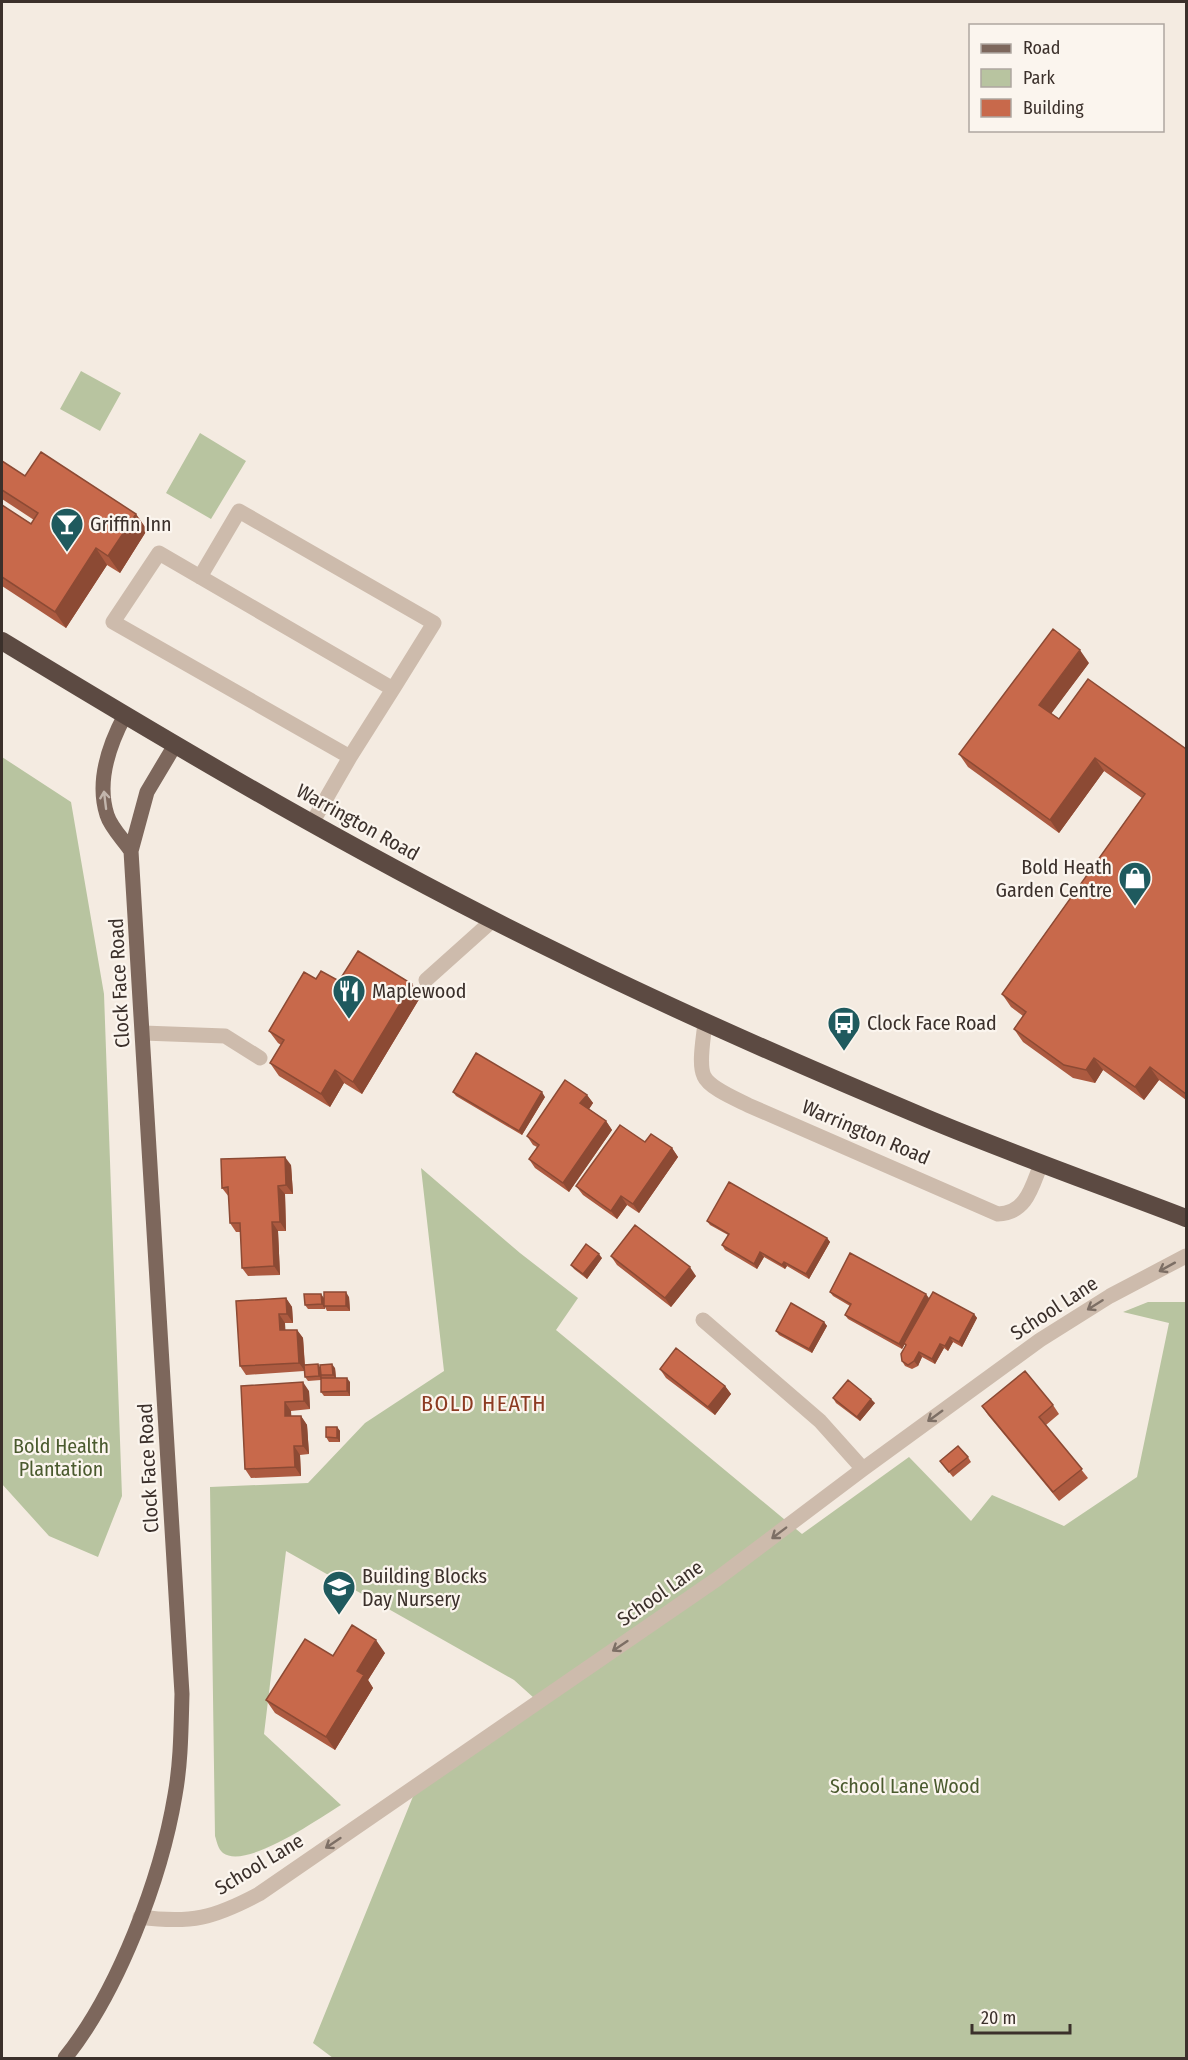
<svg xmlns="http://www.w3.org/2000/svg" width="1188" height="2060" font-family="'Fira Sans Condensed',sans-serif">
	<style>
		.green { fill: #b8c4a0 }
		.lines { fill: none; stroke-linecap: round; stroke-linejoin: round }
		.minor { stroke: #cdbbac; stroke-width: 15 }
		.major { stroke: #7d675c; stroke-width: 15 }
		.highway { stroke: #5c4a42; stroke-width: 18 }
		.wall { fill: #ac5a40 }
		.shaded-wall { fill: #8c4a34 }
		.building { fill: #c8694b; stroke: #8c4a34; stroke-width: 1.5 }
		.oneway { stroke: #c2b5ac }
		.oneway2 { stroke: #7d6f65 }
		.labels { text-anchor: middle; stroke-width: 4.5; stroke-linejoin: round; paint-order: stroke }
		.poi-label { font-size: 20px; fill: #3b302b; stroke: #fbf5ee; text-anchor: start }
		.street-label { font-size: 20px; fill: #3b302b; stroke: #fbf5ee }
		.park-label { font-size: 20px; fill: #4a5a2e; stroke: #fbf5ee }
		.quarter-label { font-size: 22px; letter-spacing: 1.5px; fill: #8c3b22; stroke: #fbf5ee }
	</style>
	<rect width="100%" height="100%" fill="#f4ebe1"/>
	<path class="green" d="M81 371 121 393 100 431 60 409Z
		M200 433 246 461 211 519 166 493Z
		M2 757 71 802 104 994 122 1496 98 1557 49 1536 2 1484Z
		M421 1168 520 1253 578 1298 556 1330 802 1534 909 1457 971 1521 992 1495 1064 1526 1137 1477 1169 1323 1123 1312 1148 1302H1186V2058H333L313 2043 414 1794 534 1698 514 1680 286 1551 264 1734 341 1805C318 1819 246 1870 223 1853 218 1849 217 1842 215 1836L210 1487 308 1483 365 1423 444 1371Z"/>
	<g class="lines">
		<path class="minor" d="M200 577 239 511 434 623 393 689
			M312 823 350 757 113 622 159 553 393 689 350 757
			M426 980 493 920
			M705 1022C704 1036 698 1064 704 1076 709 1088 736 1099 748 1105L998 1214C1027 1213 1032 1186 1041 1164
			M143 1033 225 1036 260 1058
			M703 1320 820 1421 863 1469
			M140 1917C191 1924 214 1918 259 1894L717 1579 863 1469 1040 1340 1110 1296 1186 1256"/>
		<path class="major" d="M125 715C109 745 96 781 107 815 111 828 124 840 131 851
			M65 2058C118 1992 161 1879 175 1795 181 1762 181 1728 182 1694L131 851 147 792 175 745"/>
		<path class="highway" d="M2 641C183 751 366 859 557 952 678 1012 802 1066 926 1118 1012 1154 1100 1185 1186 1218"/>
	</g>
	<path class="wall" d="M2 461 25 476 136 514 147 530 120 573 107 565 66 628 2 586V505L31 524 34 520 2 499Z
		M1089 663 1051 713 1059 719 1186 749V1100L1159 1080 1144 1100 1103 1070 1095 1083 1073 1078 1023 1042 1014 1029 1023 1016 1011 1007 1002 994 1142 798 1104 771 1059 833 968 767 959 754Z
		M316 979 339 981 421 996 362 1094 344 1083 330 1107 279 1076 270 1063 281 1045 278 1043 269 1031Z
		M453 1092 545 1097 522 1135 456 1096Z
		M587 1095 593 1103 589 1109 606 1121 612 1130 569 1192 535 1168 529 1159 537 1147 533 1145 527 1136Z
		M645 1142 672 1148 678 1157 639 1213 627 1205 617 1219 583 1195 576 1186Z
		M291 1165 293 1194H285L286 1231H278L280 1275 248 1276 242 1268 241 1232H236L230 1223 229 1197 222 1188Z
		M707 1221 827 1238 830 1242 809 1279 787 1266 785 1269 764 1257 757 1269 725 1250 722 1245 728 1235 710 1225Z
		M611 1256 696 1276 671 1307 617 1265Z
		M602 1258 587 1279 574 1269 571 1265Z
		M830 1292 929 1298 974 1314 977 1318 962 1347 953 1342 948 1351 944 1348 935 1364 922 1357 918 1366 912 1369 905 1366 902 1361 906 1346 905 1344 902 1349 848 1319 845 1315 850 1306 833 1296Z
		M349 1297 350 1311H327L325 1307V1309H308L305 1305 324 1298Z
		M286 1298 292 1307 293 1323H285V1330H297L303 1338 305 1365 318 1364 320 1368H335L336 1378 350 1382V1396H324L321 1392V1380L308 1381 305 1377 304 1371 246 1375 240 1366Z
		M824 1322 827 1326 812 1353 779 1335 776 1331Z
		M660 1369 725 1386 731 1394 715 1415 666 1378Z
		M241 1386 309 1391 310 1409 291 1411V1416H301L307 1425 309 1454 300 1455 301 1476 251 1478 245 1469Z
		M833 1398 875 1403 860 1421 836 1403Z
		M1053 1405 1059 1414 1046 1425 1088 1478 1059 1501 988 1415 982 1406Z
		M337 1427 340 1431V1442H329L326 1437Z
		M968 1457 971 1462 953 1477 940 1461Z
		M385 1653 368 1680 373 1688 335 1750 275 1713 266 1700 333 1656Z"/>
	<path class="shaded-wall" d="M136 514 147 530 120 573 108 556Z
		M96 548 107 565 66 628 55 612Z
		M1080 650 1089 663 1048 718 1039 705Z
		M1095 758 1104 771 1059 833 1050 820Z
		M412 984 421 996 362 1094 353 1082Z
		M1094 1058 1103 1070 1095 1083 1086 1070Z
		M1150 1067 1159 1080 1144 1100 1135 1087Z
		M335 1070 344 1083 330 1107 321 1094Z
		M542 1092 545 1097 522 1135 519 1131Z
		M587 1095 593 1103 587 1112 580 1103Z
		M606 1121 612 1130 569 1192 563 1183Z
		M672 1148 678 1157 639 1213 633 1204Z
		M285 1157 291 1165 293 1194 286 1185Z
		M278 1186 285 1194 286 1231 280 1222Z
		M621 1196 627 1205 617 1219 611 1211Z
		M272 1222 278 1231 280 1275 274 1266Z
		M827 1238 830 1242 809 1279 806 1274Z
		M760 1252 764 1257 757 1269 754 1264Z
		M599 1254 602 1258 587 1279 583 1274Z
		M784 1262 787 1266 785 1269 782 1265Z
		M690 1267 696 1276 671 1307 665 1298Z
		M346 1292 349 1297 350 1311 346 1306Z
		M321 1294 324 1298 325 1309 322 1304Z
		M926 1294 929 1298 902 1349 899 1344Z
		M286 1298 292 1307 293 1323 287 1314Z
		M279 1314 285 1323 286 1339 280 1330Z
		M974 1314 977 1318 962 1347 959 1342Z
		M824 1322 827 1326 812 1353 809 1349Z
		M297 1330 303 1338 305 1371 299 1363Z
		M950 1337 953 1342 948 1351 945 1346Z
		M940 1344 944 1348 935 1364 932 1359Z
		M919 1352 922 1357 918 1366 914 1361Z
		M318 1364 321 1369 322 1380 319 1376Z
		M332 1364 335 1368 336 1379 333 1375Z
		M347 1378 350 1382V1396L347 1391Z
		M303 1382 309 1391 310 1409 304 1401Z
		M725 1386 731 1394 715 1415 708 1407Z
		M871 1399 875 1403 860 1421 857 1417Z
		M285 1402 291 1411 292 1425 285 1416Z
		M301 1416 307 1425 309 1454 303 1446Z
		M337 1427 340 1431V1442L337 1438Z
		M294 1446 300 1455 301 1476 295 1467Z
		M376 1640 385 1653 368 1680 373 1688 335 1750 326 1737 357 1671Z"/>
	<path class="building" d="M41 452 136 514 108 556 96 548 55 612 2 577V505L31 524 38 513 2 490V461L25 476Z
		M1053 629 1080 650 1039 705 1059 719 1088 679 1186 749V1094L1150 1067 1135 1087 1094 1058 1086 1070 1064 1065 1014 1029 1026 1012 1002 994 1145 794 1095 758 1050 820 959 754Z
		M358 951 412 984 353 1082 335 1070 321 1094 270 1063 284 1040 269 1031 304 972 316 979 321 971 339 981Z
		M476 1053 542 1092 519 1131 453 1092Z
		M565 1080 587 1095 580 1103 606 1121 563 1183 529 1159 539 1145 527 1136Z
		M620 1125 645 1142 651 1134 672 1148 633 1204 621 1196 611 1211 576 1186Z
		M285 1157 286 1185 278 1186 280 1222H272L274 1266 242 1268 240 1223H230L228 1187 222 1188 221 1159Z
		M729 1182 827 1238 806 1274 784 1262 782 1265 760 1252 754 1264 722 1245 729 1234 707 1221Z
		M635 1225 690 1267 665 1298 611 1256Z
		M586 1244 599 1254 583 1274 571 1265Z
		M850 1253 926 1294 899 1344 845 1315 851 1304 830 1292Z
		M324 1292H346V1306H324Z
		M933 1292 974 1314 959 1342 950 1337 945 1346 940 1344 932 1359 919 1352 914 1361 908 1365 902 1361 901 1354 906 1345 904 1343Z
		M304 1294H321L322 1304 305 1305Z
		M286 1298 287 1314H279L280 1330H297L299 1363 240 1366 236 1301Z
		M791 1303 824 1322 809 1349 776 1331Z
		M676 1348 725 1386 708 1407 660 1369Z
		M318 1364 319 1376 305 1377 304 1365Z
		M332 1364 333 1375H321L320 1365Z
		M1025 1371 1053 1405 1039 1417 1082 1469 1053 1492 982 1406Z
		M321 1378H347V1391L321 1392Z
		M848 1380 871 1399 857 1417 833 1398Z
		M303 1382 304 1401 285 1402V1416H301L303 1446H294L295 1467 245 1469 241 1386Z
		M326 1427H337V1438L326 1437Z
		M958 1446 968 1457 949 1472 940 1461Z
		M352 1625 376 1640 357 1671 364 1675 326 1737 266 1700 305 1639 333 1656Z"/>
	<defs><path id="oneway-shaft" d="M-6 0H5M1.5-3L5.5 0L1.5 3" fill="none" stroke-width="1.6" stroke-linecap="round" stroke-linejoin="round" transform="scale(1.5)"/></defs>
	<use class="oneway" href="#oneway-shaft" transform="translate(105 800) rotate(-97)"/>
	<g class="oneway2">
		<use href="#oneway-shaft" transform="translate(1167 1267) rotate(151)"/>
		<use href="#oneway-shaft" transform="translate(1095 1305) rotate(148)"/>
		<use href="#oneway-shaft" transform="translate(935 1416) rotate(144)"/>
		<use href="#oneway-shaft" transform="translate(779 1533) rotate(143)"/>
		<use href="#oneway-shaft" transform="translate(620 1646) rotate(146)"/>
		<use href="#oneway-shaft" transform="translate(333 1843) rotate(146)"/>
	</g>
	<defs>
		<g id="bar-pin" transform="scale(1.725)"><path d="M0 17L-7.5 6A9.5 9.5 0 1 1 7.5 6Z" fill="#1f5a5e" stroke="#fbf5ee"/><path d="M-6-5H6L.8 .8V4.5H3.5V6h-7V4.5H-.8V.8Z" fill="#fff"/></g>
		<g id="shop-pin" transform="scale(1.725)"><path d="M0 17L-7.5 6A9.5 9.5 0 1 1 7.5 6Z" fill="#1f5a5e" stroke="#fbf5ee"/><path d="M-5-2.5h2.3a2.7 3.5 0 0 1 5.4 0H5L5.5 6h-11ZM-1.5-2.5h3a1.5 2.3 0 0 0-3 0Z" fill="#fff"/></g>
		<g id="restaurant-pin" transform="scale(1.725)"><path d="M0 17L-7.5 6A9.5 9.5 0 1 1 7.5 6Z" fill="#1f5a5e" stroke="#fbf5ee"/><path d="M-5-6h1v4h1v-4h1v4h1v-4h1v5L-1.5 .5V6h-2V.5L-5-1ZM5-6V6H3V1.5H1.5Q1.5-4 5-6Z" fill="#fff"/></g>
		<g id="bus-pin" transform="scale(1.725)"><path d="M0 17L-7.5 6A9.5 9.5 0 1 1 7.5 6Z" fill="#1f5a5e" stroke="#fbf5ee"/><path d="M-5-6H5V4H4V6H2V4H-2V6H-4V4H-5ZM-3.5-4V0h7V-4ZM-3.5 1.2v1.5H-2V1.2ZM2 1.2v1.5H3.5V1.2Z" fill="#fff"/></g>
		<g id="school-pin" transform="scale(1.725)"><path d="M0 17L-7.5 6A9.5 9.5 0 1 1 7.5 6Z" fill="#1f5a5e" stroke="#fbf5ee"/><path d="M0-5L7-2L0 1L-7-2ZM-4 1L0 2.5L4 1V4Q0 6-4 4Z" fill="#fff"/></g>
	</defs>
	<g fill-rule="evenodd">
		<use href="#bar-pin" x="67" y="524"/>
		<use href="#shop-pin" x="1135" y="878"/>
		<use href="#restaurant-pin" x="349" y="991"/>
		<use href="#bus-pin" x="844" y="1023"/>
		<use href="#school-pin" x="339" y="1587"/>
	</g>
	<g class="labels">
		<g class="poi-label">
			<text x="90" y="531">Griffin Inn</text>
			<text x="1112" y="874" text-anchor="end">Bold Heath<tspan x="1112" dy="23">Garden Centre</tspan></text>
			<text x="372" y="998">Maplewood</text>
			<text x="867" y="1030">Clock Face Road</text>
			<text x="362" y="1583">Building Blocks<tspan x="362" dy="23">Day Nursery</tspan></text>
		</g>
		<g class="street-label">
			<text transform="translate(358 822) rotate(29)" y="7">Warrington Road</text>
			<text transform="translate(119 983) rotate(-93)" y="7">Clock Face Road</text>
			<text transform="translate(866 1132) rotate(23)" y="7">Warrington Road</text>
			<text transform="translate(1054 1308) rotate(-33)" y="7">School Lane</text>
			<text transform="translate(148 1468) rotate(-93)" y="7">Clock Face Road</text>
			<text transform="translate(660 1593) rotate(-35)" y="7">School Lane</text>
			<text transform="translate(259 1864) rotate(-31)" y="7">School Lane</text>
		</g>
		<g class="park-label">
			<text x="61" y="1453">Bold Health<tspan x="61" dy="23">Plantation</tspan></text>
			<text x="905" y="1793">School Lane Wood</text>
		</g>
		<g class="quarter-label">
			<text x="484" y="1411">BOLD HEATH</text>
		</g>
	</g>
	<rect width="1188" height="2060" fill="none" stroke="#3b302b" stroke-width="6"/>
	<rect x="969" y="24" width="195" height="108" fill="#fbf5ee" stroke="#aea6a0" stroke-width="1.5"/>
	<rect x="981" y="44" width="30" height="9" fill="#7d675c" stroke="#aea6a0" stroke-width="1.5"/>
	<text x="1023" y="54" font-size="18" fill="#3b302b">Road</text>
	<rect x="981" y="69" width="30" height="18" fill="#b8c4a0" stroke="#aea6a0" stroke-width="1.5"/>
	<text x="1023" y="84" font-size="18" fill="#3b302b">Park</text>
	<rect x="981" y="99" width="30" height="18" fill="#c8694b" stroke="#aea6a0" stroke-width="1.5"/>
	<text x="1023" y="114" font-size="18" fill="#3b302b">Building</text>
	<path d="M972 2024v9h98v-9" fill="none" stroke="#3b302b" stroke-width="3"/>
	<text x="981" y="2024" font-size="18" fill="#3b302b" stroke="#fbf5ee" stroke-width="4.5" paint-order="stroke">20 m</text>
</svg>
